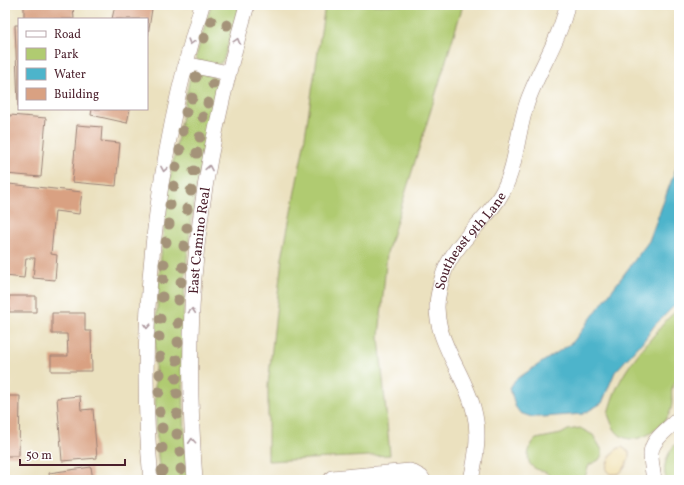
<svg xmlns="http://www.w3.org/2000/svg" width="684" height="485" font-family="Vollkorn,serif">
	<style>
		.green { fill: #b0cb71; stroke: #7d754e }
		.sand { fill: #eeda9e; stroke: #9c7c64 }
		.water { fill: #4db4cb; stroke: #4c6a7b }
		.building { fill: #d9a182 }
		.lines { fill: none; stroke-linecap: round; stroke-linejoin: round }
		.minor-casing { stroke: #9a8075; stroke-width: 16 }
		.minor { stroke: #fff; stroke-width: 15 }
		.tree { fill: #a49379 }
		.oneway { stroke: #ae9aa0 }
		.labels { text-anchor: middle; stroke-width: 3; stroke-linejoin: round; paint-order: stroke }
		.street-label { font-size: 14px; fill: #4a1f2b; stroke: #fff }
	</style>
	<rect width="100%" height="100%" fill="#fff"/>
	<filter id="ink" filterUnits="userSpaceOnUse"><feTurbulence type="fractalNoise" baseFrequency=".025" numOctaves="2"/><feDisplacementMap in="SourceGraphic" scale="8" xChannelSelector="R" yChannelSelector="G"/><feConvolveMatrix kernelMatrix="1 2 1 2 8 2 1 2 1" color-interpolation-filters="sRGB"/></filter>
	<filter id="wash" filterUnits="userSpaceOnUse"><feTurbulence type="fractalNoise" baseFrequency=".012" numOctaves="4" result="noise"/><feDisplacementMap in="SourceGraphic" scale="16" xChannelSelector="R" yChannelSelector="G"/><feGaussianBlur stdDeviation="0.9" result="paint"/><feColorMatrix in="noise" values="0 0 0 0 0 0 0 0 0 0 0 0 0 0 0 0 0 1.4 0 .05"/><feComposite in="paint" operator="in"/></filter>
	<g filter="url(#wash)">
		<rect width="100%" height="100%" fill="#ebe1bf"/>
		<path class="green" d="M211 5H240L224 58 221 63 215 65 198 61 196 56Z
			M325 5H463L387 253 379 337 390 455 268 461V385L282 258 303 150Z
			M197 72 217 78 218 81C203 148 189 217 185 285 181 350 183 415 188 480H160C150 380 156 279 170 180 175 147 183 114 189 81L192 75Z
			M679 309V378C665 391 677 398 669 414 662 428 639 445 623 437 614 433 611 422 608 414 616 380 633 359 656 333 663 324 669 316 679 309Z
			M580 428 593 435 602 450V455L599 460 589 465 584 480H553C545 468 543 474 533 467 524 461 529 445 536 439L561 434 568 430Z
			M679 441V480H667C660 469 669 448 679 441Z"/>
		<path class="sand" d="M622 447 629 452C630 459 625 470 618 474H610L606 470C607 461 612 449 622 447Z"/>
		<path class="water" d="M679 160V301L654 326 645 339 615 372 602 403 583 414 543 417H532L520 413 515 406 510 388 515 380 573 342 649 241Z"/>
		<g id="blocks">
			<path class="building" d="M24 5H73L74 19H24Z
				M115 5H131L152 9 148 35 147 19H112Z
				M15 25H19V106H18Z
				M92 109H130L127 123 91 115Z
				M10 115 46 118 41 177 5 174Z
				M77 125 102 127 101 141 120 143 116 186 72 182Z
				M9 184 82 192 79 214 55 211 51 254 57 255 55 280 33 278 35 258H26L24 278 5 276V209Z
				M9 296H36V312H9Z
				M52 313H85V331H91L92 371H51V356H68L67 334H52Z
				M5 396H20L19 456H5Z
				M80 396 81 410 93 409 97 458 62 461 57 398Z
				M91 467 93 480H50L49 473Z"/>
		</g>
	</g>
	<g filter="url(#ink)">
		<use href="#blocks" fill-opacity="0" stroke="#9a8075" stroke-width="1"/>
		<g class="lines">
			<g class="minor-casing">
				<g id="minor">
					<path d="M185 64 228 73"/>
					<path d="M332 478 410 471 421 477 423 480"/>
					<path d="M151 480C136 321 156 158 202 5"/>
					<path id="s1" d="M195 480C189 399 188 319 198 238 207 159 225 81 247 5"/>
					<path id="s2" d="M471 480C476 457 480 434 474 411 465 371 428 335 439 291 441 281 444 269 450 260 464 234 489 218 503 191 517 164 517 132 527 103 538 70 560 40 567 5"/>
					<path d="M654 480C653 472 651 463 651 455 650 440 670 428 679 418"/>
				</g>
			</g>
			<use href="#minor" class="minor"/>
		</g>
		<g class="tree">
			<circle cx="211" cy="21" r="5.5"/>
			<circle cx="227" cy="25" r="5.5"/>
			<circle cx="204" cy="38" r="5.5"/>
			<circle cx="196" cy="77" r="5.5"/>
			<circle cx="213" cy="84" r="5.5"/>
			<circle cx="192" cy="98" r="5.5"/>
			<circle cx="208" cy="103" r="5.5"/>
			<circle cx="186" cy="112" r="5.5"/>
			<circle cx="203" cy="117" r="5.5"/>
			<circle cx="183" cy="131" r="5.5"/>
			<circle cx="200" cy="137" r="5.5"/>
			<circle cx="180" cy="150" r="5.5"/>
			<circle cx="197" cy="153" r="5.5"/>
			<circle cx="176" cy="167" r="5.5"/>
			<circle cx="194" cy="171" r="5.5"/>
			<circle cx="174" cy="186" r="5.5"/>
			<circle cx="191" cy="191" r="5.5"/>
			<circle cx="170" cy="205" r="5.5"/>
			<circle cx="187" cy="209" r="5.5"/>
			<circle cx="169" cy="224" r="5.5"/>
			<circle cx="187" cy="228" r="5.5"/>
			<circle cx="166" cy="242" r="5.5"/>
			<circle cx="184" cy="246" r="5.5"/>
			<circle cx="164" cy="264" r="5.5"/>
			<circle cx="183" cy="267" r="5.5"/>
			<circle cx="163" cy="279" r="5.5"/>
			<circle cx="181" cy="282" r="5.5"/>
			<circle cx="162" cy="297" r="5.5"/>
			<circle cx="178" cy="300" r="5.5"/>
			<circle cx="160" cy="319" r="5.5"/>
			<circle cx="178" cy="323" r="5.5"/>
			<circle cx="159" cy="337" r="5.5"/>
			<circle cx="178" cy="342" r="5.5"/>
			<circle cx="160" cy="357" r="5.5"/>
			<circle cx="177" cy="360" r="5.5"/>
			<circle cx="160" cy="374" r="5.5"/>
			<circle cx="176" cy="378" r="5.5"/>
			<circle cx="159" cy="392" r="5.5"/>
			<circle cx="177" cy="394" r="5.5"/>
			<circle cx="160" cy="412" r="5.5"/>
			<circle cx="177" cy="414" r="5.5"/>
			<circle cx="162" cy="428" r="5.5"/>
			<circle cx="177" cy="434" r="5.5"/>
			<circle cx="162" cy="448" r="5.5"/>
			<circle cx="180" cy="452" r="5.5"/>
			<circle cx="181" cy="469" r="5.5"/>
			<circle cx="162" cy="471" r="5.5"/>
		</g>
		<defs><path id="oneway-chevron" d="M-2-3.5L2.5 0L-2 3.5" fill="none" stroke-width="1.6" stroke-linecap="round" stroke-linejoin="round"/></defs>
		<g class="oneway">
			<use href="#oneway-chevron" transform="translate(237 41) rotate(-74)"/>
			<use href="#oneway-chevron" transform="translate(191 42) rotate(106)"/>
			<use href="#oneway-chevron" transform="translate(209 168) rotate(-80)"/>
			<use href="#oneway-chevron" transform="translate(164 169) rotate(100)"/>
			<use href="#oneway-chevron" transform="translate(192 311) rotate(-86)"/>
			<use href="#oneway-chevron" transform="translate(147 326) rotate(93)"/>
			<use href="#oneway-chevron" transform="translate(192 441) rotate(-94)"/>
		</g>
	</g>
	<g class="labels">
		<g class="street-label">
			<text dy="5" stroke="none"><textPath href="#s1" startOffset="240">East Camino Real</textPath></text>
			<text dy="5" stroke="none"><textPath href="#s2" startOffset="257">Southeast 9th Lane</textPath></text>
		</g>
	</g>
	<rect width="684" height="485" fill="none" stroke="#fff" stroke-width="20"/>
	<rect x="18" y="18" width="130" height="92" fill="#ffffff" stroke="#b7a5aa"/>
	<rect x="26" y="31" width="20" height="6" fill="#ffffff" stroke="#b7a5aa"/>
	<text x="54" y="38" font-size="12" fill="#4a1f2b">Road</text>
	<rect x="26" y="48" width="20" height="12" fill="#b0cb71" stroke="#b7a5aa"/>
	<text x="54" y="58" font-size="12" fill="#4a1f2b">Park</text>
	<rect x="26" y="68" width="20" height="12" fill="#4db4cb" stroke="#b7a5aa"/>
	<text x="54" y="78" font-size="12" fill="#4a1f2b">Water</text>
	<rect x="26" y="88" width="20" height="12" fill="#d9a182" stroke="#b7a5aa"/>
	<text x="54" y="98" font-size="12" fill="#4a1f2b">Building</text>
	<path d="M20 459v6h105v-6" fill="none" stroke="#4a1f2b" stroke-width="2"/>
	<text x="26" y="459" font-size="12" fill="#4a1f2b" stroke="#ffffff" stroke-width="3" paint-order="stroke">50 m</text>
</svg>
